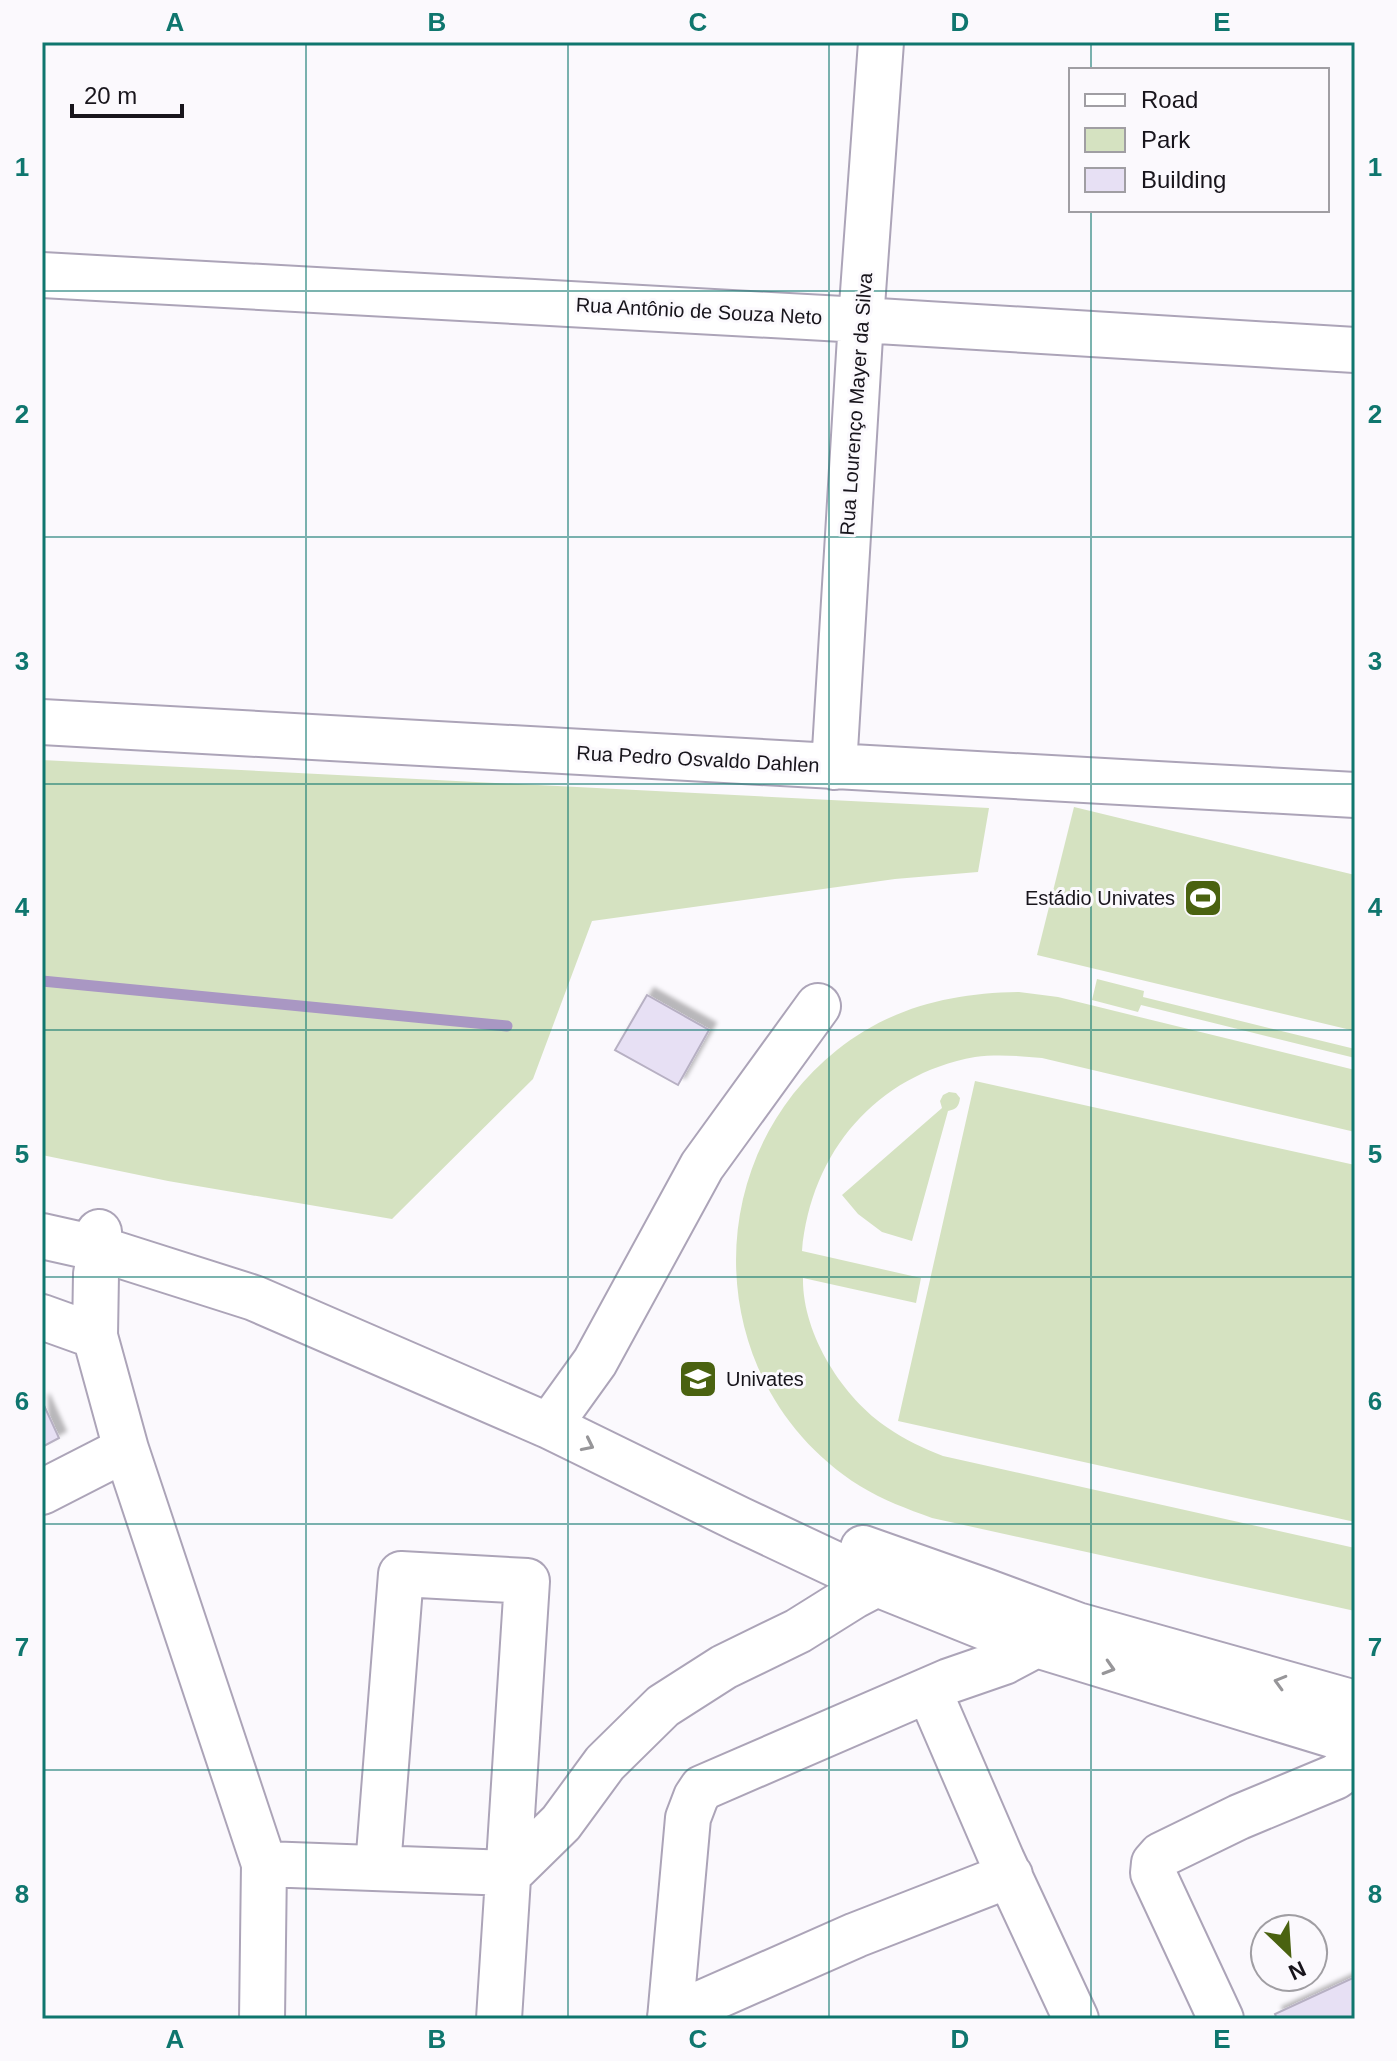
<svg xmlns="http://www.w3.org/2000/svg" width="1397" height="2061" font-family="Arial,sans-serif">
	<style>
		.green { fill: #d5e2c1 }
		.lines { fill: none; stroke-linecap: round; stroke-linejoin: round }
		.stream { stroke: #a997c3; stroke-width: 11 }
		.building { fill: #e7e0f4; stroke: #b7b0c3; stroke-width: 2; filter: url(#shadow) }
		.minor-casing { stroke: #aca4b8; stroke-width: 48 }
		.minor { stroke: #fff; stroke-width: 44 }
		.oneway { stroke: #979699 }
		.grid { fill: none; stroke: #0f766e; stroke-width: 2; stroke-opacity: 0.55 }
		.labels { text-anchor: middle; stroke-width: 6; stroke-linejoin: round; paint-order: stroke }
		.street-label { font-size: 20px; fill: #18151c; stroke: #fbf9fd }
		.poi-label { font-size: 20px; fill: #18151c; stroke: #fbf9fd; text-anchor: end }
		.neatline { fill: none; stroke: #0f766e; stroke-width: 3 }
		.grid-label { font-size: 26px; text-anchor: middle; font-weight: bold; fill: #0f766e }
	</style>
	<defs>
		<filter id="shadow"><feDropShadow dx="7" dy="-7" stdDeviation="2" flood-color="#0004"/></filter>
	</defs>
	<rect width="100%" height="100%" fill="#fbf9fd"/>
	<path class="green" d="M42 760 989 808 978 872 895 879 592 921 533 1079 392 1219 168 1181 42 1155Z
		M1074 807 1355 875V1031L1037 955Z
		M1097 979 1144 991 1143 997 1355 1049V1058L1141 1005 1138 1012 1092 1000Z
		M1019 992 1058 997 1355 1070V1132L1042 1058C1020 1056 997 1054 975 1057 876 1075 811 1152 802 1251L921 1278 916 1303 803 1278C802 1334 843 1398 888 1428 905 1440 923 1448 943 1456L1355 1548V1611L932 1518C907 1509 883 1500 860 1486 704 1388 694 1164 837 1050 891 1007 952 993 1019 992Z
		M975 1081 1355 1165V1522L898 1421Z
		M949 1092 956 1093 960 1098C959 1107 956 1109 948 1111L912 1241 882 1232 858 1214 842 1195 942 1108 940 1101 943 1095Z"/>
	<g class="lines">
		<path class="stream" d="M42 981 507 1026"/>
	</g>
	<path class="building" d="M647 995 709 1030 678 1085 615 1050Z
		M42 1401 59 1438 42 1447Z
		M1355 1977V2019H1277L1275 2014Z"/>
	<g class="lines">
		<g class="minor-casing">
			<path id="minor" d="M42 275 861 320 1355 350
				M42 722 1355 795
				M834 767 861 320 881 42
				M99 1232 100 1249 96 1274 95 1336 126 1449 264 1864 262 2019
				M42 1236 100 1249 254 1298 549 1426 739 1519 877 1584 1004 1635 1355 1742
				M42 1317 95 1336
				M549 1426 595 1362 702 1166 818 1006
				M42 1492 126 1449
				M863 1548 985 1591 1077 1625 1355 1703
				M929 1691 1002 1860 1076 2019
				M264 1864 510 1873 561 1823 605 1763 663 1706 724 1667 798 1631 854 1596 877 1584 899 1586
				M378 1867 401 1574 527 1581 499 2019
				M670 2017 856 1935 1010 1875
				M670 2019 688 1818 696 1797 702 1788 949 1681 1004 1662 1034 1646
				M1221 2019 1153 1873 1154 1863 1161 1855 1239 1817 1335 1777 1355 1763"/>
		</g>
		<use href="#minor" class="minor"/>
	</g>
	<defs><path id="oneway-chevron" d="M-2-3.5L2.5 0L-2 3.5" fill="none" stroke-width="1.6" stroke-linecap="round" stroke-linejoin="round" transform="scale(2)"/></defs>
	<g class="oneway">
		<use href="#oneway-chevron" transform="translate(588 1445) rotate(26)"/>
		<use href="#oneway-chevron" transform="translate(1109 1668) rotate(17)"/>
		<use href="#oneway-chevron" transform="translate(1280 1682) rotate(-164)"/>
	</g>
	<path class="grid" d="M306 42V2019M568 42V2019M829 42V2019M1091 42V70M1091 210V2019M42 291H1355M42 537H1355M42 784H1355M42 1030H1355M42 1277H1355M42 1524H1355M42 1770H1355"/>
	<defs>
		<g id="stadium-square" transform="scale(2)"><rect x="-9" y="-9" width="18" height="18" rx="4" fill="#4a6210" stroke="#fbf9fd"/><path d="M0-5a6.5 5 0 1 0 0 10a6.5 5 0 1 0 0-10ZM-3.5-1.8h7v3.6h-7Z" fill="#fff"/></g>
		<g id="university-square" transform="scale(2)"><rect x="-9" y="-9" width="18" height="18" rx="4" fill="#4a6210" stroke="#fbf9fd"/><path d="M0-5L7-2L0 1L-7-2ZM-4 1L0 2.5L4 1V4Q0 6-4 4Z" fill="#fff"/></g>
	</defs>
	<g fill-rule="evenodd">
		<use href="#stadium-square" x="1203" y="898"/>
		<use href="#university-square" x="698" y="1379"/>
	</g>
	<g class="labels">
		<g class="street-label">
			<text transform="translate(699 311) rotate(3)" y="7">Rua Antônio de Souza Neto</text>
			<text transform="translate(856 404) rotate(-86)" y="7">Rua Lourenço Mayer da Silva</text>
			<text transform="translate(698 759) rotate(3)" y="7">Rua Pedro Osvaldo Dahlen</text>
		</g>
		<g class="poi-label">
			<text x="1175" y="905">Estádio Univates</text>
			<text x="726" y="1386" text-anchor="start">Univates</text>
		</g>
	</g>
	<rect width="1397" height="2061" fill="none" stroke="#fbf9fd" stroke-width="88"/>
	<rect x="1069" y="68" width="260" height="144" fill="#fbf9fd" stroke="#a09ea3" stroke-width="2"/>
	<rect x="1085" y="94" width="40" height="12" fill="#ffffff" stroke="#a09ea3" stroke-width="2"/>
	<text x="1141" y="108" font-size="24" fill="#18151c">Road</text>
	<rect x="1085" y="128" width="40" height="24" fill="#d5e2c1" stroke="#a09ea3" stroke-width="2"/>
	<text x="1141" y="148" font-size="24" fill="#18151c">Park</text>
	<rect x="1085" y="168" width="40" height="24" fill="#e7e0f4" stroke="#a09ea3" stroke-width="2"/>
	<text x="1141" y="188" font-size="24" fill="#18151c">Building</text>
	<g transform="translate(1289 1953) rotate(155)"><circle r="38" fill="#fbf9fd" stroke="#a09ea3" stroke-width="2"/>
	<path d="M0-6L14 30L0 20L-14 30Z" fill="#4a6210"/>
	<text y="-12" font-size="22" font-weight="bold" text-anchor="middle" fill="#18151c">N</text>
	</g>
	<path d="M72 104v12h110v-12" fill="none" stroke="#18151c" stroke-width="4"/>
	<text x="84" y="104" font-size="24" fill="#18151c" stroke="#fbf9fd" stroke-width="6" paint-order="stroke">20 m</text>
	<rect x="44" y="44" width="1309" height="1973" class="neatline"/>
	<g class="grid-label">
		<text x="175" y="31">A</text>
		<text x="437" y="31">B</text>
		<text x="698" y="31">C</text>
		<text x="960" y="31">D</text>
		<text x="1222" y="31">E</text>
		<text x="22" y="176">1</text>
		<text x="1375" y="176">1</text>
		<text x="22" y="423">2</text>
		<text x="1375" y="423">2</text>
		<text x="22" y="670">3</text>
		<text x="1375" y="670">3</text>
		<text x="22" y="916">4</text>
		<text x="1375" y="916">4</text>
		<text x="22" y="1163">5</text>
		<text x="1375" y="1163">5</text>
		<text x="22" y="1410">6</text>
		<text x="1375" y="1410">6</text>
		<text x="22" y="1656">7</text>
		<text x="1375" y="1656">7</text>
		<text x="22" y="1903">8</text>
		<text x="1375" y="1903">8</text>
		<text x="175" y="2048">A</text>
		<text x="437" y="2048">B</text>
		<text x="698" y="2048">C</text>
		<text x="960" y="2048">D</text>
		<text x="1222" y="2048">E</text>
	</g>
</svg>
